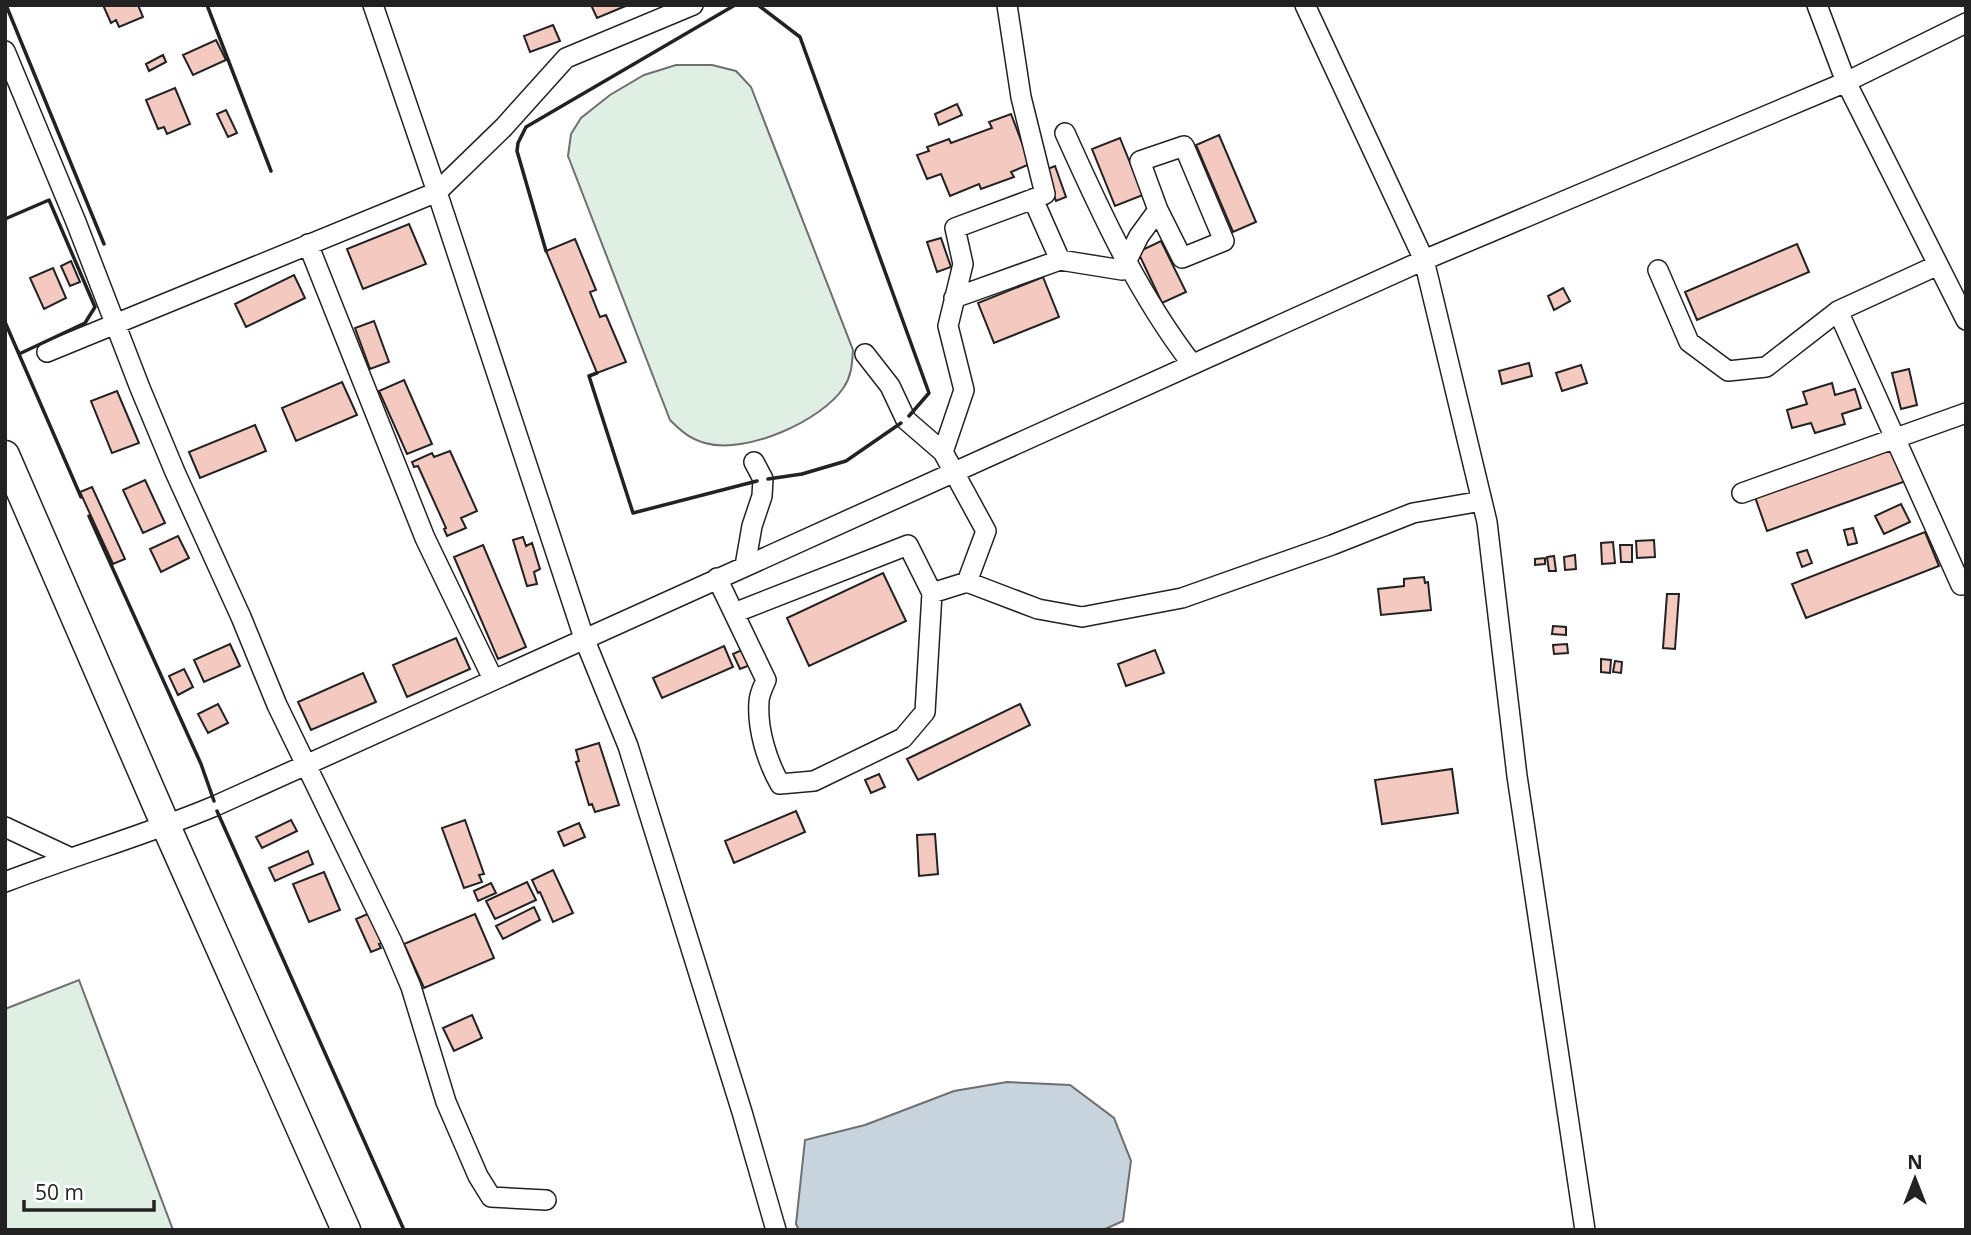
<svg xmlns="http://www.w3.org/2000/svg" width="1971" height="1235" font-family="'Open Sans',sans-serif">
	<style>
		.green { fill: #e0efe3; stroke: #6f6f6f; stroke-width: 2 }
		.water { fill: #c7d3dd; stroke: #6f6f6f; stroke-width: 2 }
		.building { fill: #f3c9c0; stroke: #222; stroke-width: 2 }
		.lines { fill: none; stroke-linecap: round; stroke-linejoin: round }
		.minor-casing { stroke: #222; stroke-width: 22 }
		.highway-casing { stroke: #222; stroke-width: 31 }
		.minor { stroke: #fff; stroke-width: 19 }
		.highway { stroke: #fff; stroke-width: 28 }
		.wall { stroke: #222; stroke-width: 3.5 }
	</style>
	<rect width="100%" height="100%" fill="#fff"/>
	<path class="green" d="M676 65H712L736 71 751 87 853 350C852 363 852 375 844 387 822 421 745 455 705 443 690 439 681 431 670 420L568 156 571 134 581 118 610 95 644 75Z
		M79 980 173 1230H5V1009Z"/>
	<path class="water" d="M1007 1082 1070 1085 1114 1118 1131 1161 1123 1221 1103 1230H799L796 1224 805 1140 865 1125 954 1091Z"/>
	<path class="building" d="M103 5H138L143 17 119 27 116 20 111 23Z
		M591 5H628L597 18Z
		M553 25 560 41 530 52 524 36Z
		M216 40 226 60 193 75 183 55Z
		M163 55 166 62 149 71 146 64Z
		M175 88 190 124 167 134 164 127 158 129 146 100Z
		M957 104 962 115 939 125 935 114Z
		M226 110 237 133 228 137 217 114Z
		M1011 114 1030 164 1011 172 1014 177 981 189 979 184 950 196 941 174 927 179 917 155 929 151 927 147 949 139 951 143 992 128 989 122Z
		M1219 135 1256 222 1233 232 1196 145Z
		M1120 138 1143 195 1115 206 1092 149Z
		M1055 166 1066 197 1056 201 1045 170Z
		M409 224 426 264 363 289 347 249Z
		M941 238 951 267 937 272 927 242Z
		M575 239 596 290 590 292 600 317 606 315 626 362 597 373 546 251Z
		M1161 241 1186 292 1162 303 1138 252Z
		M1797 244 1809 272 1697 320 1685 292Z
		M71 261 80 282 70 286 61 266Z
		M53 268 66 298 44 309 30 278Z
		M294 275 305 298 246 327 235 304Z
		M1043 277 1059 317 994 343 978 303Z
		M1563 288 1570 301 1554 310 1548 296Z
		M374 321 389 362 370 369 355 328Z
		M1529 363 1532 376 1502 384 1499 371Z
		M1581 365 1587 383 1562 391 1556 373Z
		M1909 369 1917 405 1901 409 1892 373Z
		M404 380 432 444 407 454 379 391Z
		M342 382 357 415 296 441 282 408Z
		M1832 383 1835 395 1855 389 1861 408 1842 414 1845 424 1815 433 1811 423 1792 428 1787 410 1807 404 1803 392Z
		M117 391 139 443 112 453 91 401Z
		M255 425 266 451 200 478 189 452Z
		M1893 447 1906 481 1767 531 1755 497Z
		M450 451 477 511 461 518 466 528 447 536 444 529 446 528 418 466 414 467 412 462 432 453 434 457Z
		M145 480 165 523 143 533 123 490Z
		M92 487 125 559 113 564 80 492Z
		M1901 504 1910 522 1884 534 1875 516Z
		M1853 528 1857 543 1848 545 1844 530Z
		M1925 532 1939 566 1806 618 1792 584Z
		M178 536 189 558 161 572 150 549Z
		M523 537 526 546 532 543 540 569 534 572 537 584 527 586 513 540Z
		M1654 540 1655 557 1637 558 1636 541Z
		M1613 542 1615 563 1602 564 1601 543Z
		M483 545 526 647 498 659 454 557Z
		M1620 545H1632V562H1621Z
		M1807 550 1812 563 1802 567 1797 553Z
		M1575 555 1576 569 1565 570 1564 557Z
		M1554 556 1556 571H1549L1547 557Z
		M1545 558V564L1535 565V559Z
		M883 573 906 621 809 666 787 618Z
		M1424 577 1425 583 1428 582 1431 610 1381 615 1378 589 1404 586V579Z
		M1667 594H1679L1675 649 1663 648Z
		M1553 626 1566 627V635L1552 634Z
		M456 638 470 669 407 697 393 665Z
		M230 644 240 666 204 682 194 660Z
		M1567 644 1568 653 1554 654 1553 645Z
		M724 646 733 667 662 698 653 678Z
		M746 648 753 664 740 669 733 654Z
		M1155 650 1164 673 1126 686 1118 664Z
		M1601 659 1611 660 1610 673 1601 672Z
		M1615 661 1622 662 1621 673 1613 672Z
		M184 669 193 687 178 695 169 676Z
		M363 673 376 702 311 730 298 702Z
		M218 704 228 723 208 733 198 714Z
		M1020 704 1030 725 918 780 907 759Z
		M599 743 619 805 595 812 592 804 589 805 576 762 579 761 576 750Z
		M1452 769 1458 813 1382 824 1375 780Z
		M879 774 885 787 871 793 865 780Z
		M796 811 805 832 734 863 725 841Z
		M291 820 297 831 262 848 256 837Z
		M465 820 484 874 479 875 482 882 464 888 442 828Z
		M579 823 585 837 564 846 558 832Z
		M935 834 938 874 919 876 917 835Z
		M308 851 313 864 275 881 269 868Z
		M553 870 573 913 553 922 540 892 538 893 532 880Z
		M324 872 340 910 309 922 293 884Z
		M527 882 536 900 495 919 486 901Z
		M491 883 496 893 478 901 474 891Z
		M534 907 540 920 503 939 496 926Z
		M372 912 385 942 379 944 381 948 371 952 356 919Z
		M475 914 494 958 424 988 404 944Z
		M472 1015 482 1038 454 1051 443 1028Z"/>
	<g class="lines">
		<g class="minor-casing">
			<path id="minor" d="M373 5 437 192 584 638 628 746 742 1112 776 1230
				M1007 5 1021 97 1045 194 1033 199
				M1305 5 1424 260 1487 522 1517 776 1585 1230
				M1817 5 1846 82 1966 320
				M5 51 76 222 140 388 175 472 241 617 277 705 392 942 411 987 446 1102 478 1176 491 1197 546 1200
				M1065 133C1101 213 1138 294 1192 364
				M308 244 425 538 493 679
				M1060 260 1122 270 1139 236 1158 210 1140 161 1184 146 1224 241 1182 258 1158 210
				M1658 270 1689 342 1728 371 1766 367 1838 311 1938 265
				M954 298 1060 260 1033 199 955 228 963 264 948 326 964 390 943 452 986 531 967 582
				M1838 311 1961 585
				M47 352 437 192 504 127 566 58 693 5
				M865 354 890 386 906 420 943 452
				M1742 493 1966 413
				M745 566 752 526 762 496 763 479 754 462
				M717 578 766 680C763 687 759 695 759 702 757 729 767 761 780 784L814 781 903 738 925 712 932 593 908 545 734 613
				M932 593 967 582 1038 609 1082 617 1182 598 1332 545 1413 513 1482 501
				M5 827 69 857
				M5 882C75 855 146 835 215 806L1424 260 1846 82 1966 23"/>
		</g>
		<g class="highway-casing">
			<path id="highway" d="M5 455 166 826 346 1230"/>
		</g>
		<use href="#minor" class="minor"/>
		<use href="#highway" class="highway"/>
		<path class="wall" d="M6 5 104 244
			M207 5 271 171
			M758 5 800 37 929 393 909 416
			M5 219 49 200 95 307 85 323 19 354 18 351
			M546 251 517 151 518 143 526 127 735 5
			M5 322 81 497
			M597 373 589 376 633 513 757 481
			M768 479 802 474 846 461 901 423
			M89 516 201 764 214 801
			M217 811 404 1230"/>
	</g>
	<rect width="1971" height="1235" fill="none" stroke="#222222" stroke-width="14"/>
	<g transform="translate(1915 1179)" stroke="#ffffff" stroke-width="5" paint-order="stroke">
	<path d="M0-5L12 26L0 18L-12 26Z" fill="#222222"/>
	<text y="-10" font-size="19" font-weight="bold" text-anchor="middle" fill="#222222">N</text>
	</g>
	<path d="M24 1200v10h130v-10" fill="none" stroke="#222222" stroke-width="3.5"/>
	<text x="35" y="1200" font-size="21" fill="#222222" stroke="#ffffff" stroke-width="5" paint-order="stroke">50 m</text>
</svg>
